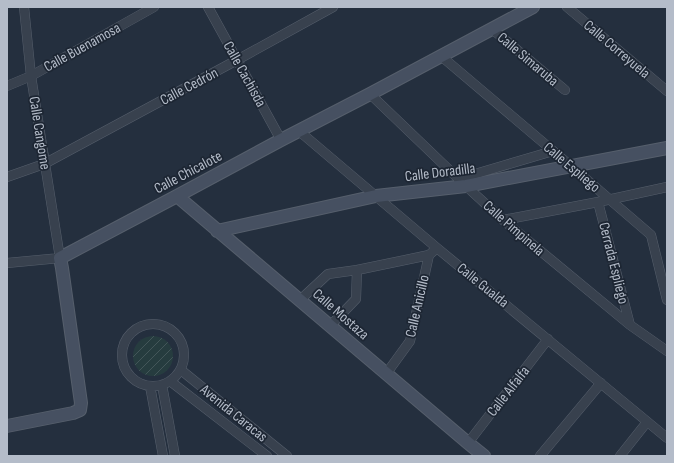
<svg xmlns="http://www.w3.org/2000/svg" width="674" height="463" font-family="'Sofia Sans Condensed',sans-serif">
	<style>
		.garden { fill: url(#garden-furrows) }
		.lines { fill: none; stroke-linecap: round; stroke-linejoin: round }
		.street-casing { stroke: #565f6c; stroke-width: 10 }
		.secondary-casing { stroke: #565f6c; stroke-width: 14 }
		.street { stroke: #38414e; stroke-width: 9 }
		.secondary { stroke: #465061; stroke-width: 12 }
		.labels { text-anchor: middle; stroke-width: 3.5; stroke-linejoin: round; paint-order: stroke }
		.street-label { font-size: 15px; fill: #b4bcc9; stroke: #1d2633 }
	</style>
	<defs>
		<pattern id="garden-furrows" width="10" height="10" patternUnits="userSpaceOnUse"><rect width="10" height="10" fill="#263c3f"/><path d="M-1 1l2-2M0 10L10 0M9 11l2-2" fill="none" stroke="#435659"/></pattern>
	</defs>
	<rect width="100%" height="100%" fill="#242f3e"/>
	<path class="garden" d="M133 356a20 20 0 1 1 40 0a20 20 0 1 1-40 0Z"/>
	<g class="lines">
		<g class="street-casing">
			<path id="street" d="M208 7 281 140
				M567 7 667 91
				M492 29 565 90
				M441 56 572 167 651 235 667 300
				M7 86 31 76 154 7
				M370 94 466 186 503 220 630 325 667 351
				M299 131 437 248 667 438
				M7 177 44 164 237 60 333 7
				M458 179 553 151
				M598 202 630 325
				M503 220 598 202 667 187
				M7 263 60 258 31 76 24 7
				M300 300 328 274 357 270 429 255 437 248
				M122 355a31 31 0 1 1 62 0a31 31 0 1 1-62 0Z
				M330 326 356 299 357 270
				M181 370 287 456
				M386 374 410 341 429 255
				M170 381 267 456
				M162 385 175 456
				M150 386 163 456
				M468 443 548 339
				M540 456 601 383
				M620 456 647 422"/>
		</g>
		<g class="secondary-casing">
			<path id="secondary" d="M177 196 468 443 484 456
				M217 231 376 196 466 186 667 148
				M7 426 73 413 80 410 81 403 62 268 60 258 177 196 281 140 370 94 533 7"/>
		</g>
		<use href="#street" class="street"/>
		<use href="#secondary" class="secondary"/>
	</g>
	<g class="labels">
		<g class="street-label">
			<text transform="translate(82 47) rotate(-29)" y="5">Calle Buenamosa</text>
			<text transform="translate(617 49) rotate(40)" y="5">Calle Correyuela</text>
			<text transform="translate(528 59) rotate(40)" y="5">Calle Simaruba</text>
			<text transform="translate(245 74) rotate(61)" y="5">Calle Cachisda</text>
			<text transform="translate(189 86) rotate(-28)" y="5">Calle Cedrón</text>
			<text transform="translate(40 133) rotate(81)" y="5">Calle Cangome</text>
			<text transform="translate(572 167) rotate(40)" y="5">Calle Espliego</text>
			<text transform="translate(188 172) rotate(-28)" y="5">Calle Chicalote</text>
			<text transform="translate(440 172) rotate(-7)" y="5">Calle Doradilla</text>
			<text transform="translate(514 228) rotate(41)" y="5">Calle Pimpinela</text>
			<text transform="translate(614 263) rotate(76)" y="5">Cerrada Espliego</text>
			<text transform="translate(483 285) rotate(39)" y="5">Calle Gualda</text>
			<text transform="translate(417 306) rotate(-77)" y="5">Calle Anicillo</text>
			<text transform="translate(341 314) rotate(41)" y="5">Calle Mostaza</text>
			<text transform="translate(508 391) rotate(-52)" y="5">Calle Alfalfa</text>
			<text transform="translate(234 413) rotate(39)" y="5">Avenida Caracas</text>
		</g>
	</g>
	<rect width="674" height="463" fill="none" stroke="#b4bcc9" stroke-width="16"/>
</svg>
